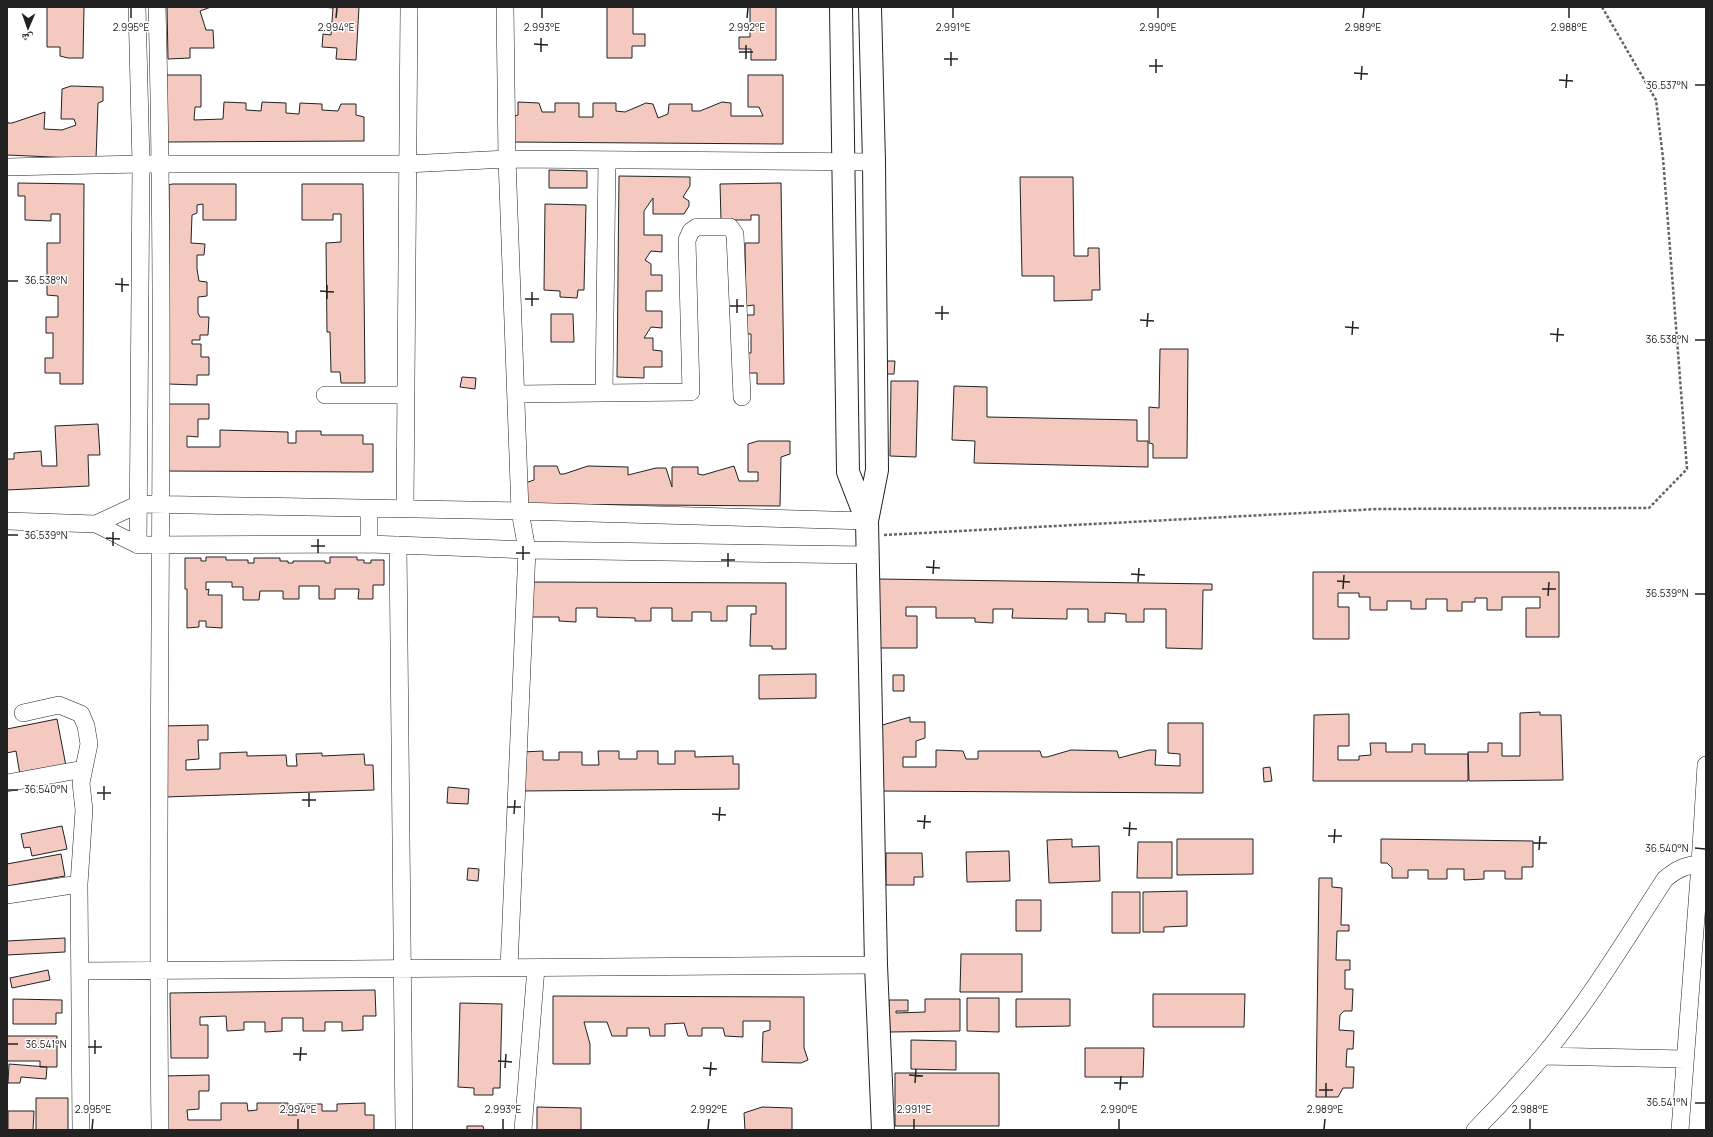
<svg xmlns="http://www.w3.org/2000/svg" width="1713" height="1137" font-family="Manrope,'Noto Naskh Arabic',sans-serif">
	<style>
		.building { fill: #f3c9c0; stroke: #222 }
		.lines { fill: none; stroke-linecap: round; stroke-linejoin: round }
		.minor-casing { stroke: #222; stroke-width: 18 }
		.major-casing { stroke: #222; stroke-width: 24 }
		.path { stroke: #646464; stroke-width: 2.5; stroke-dasharray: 3 2; stroke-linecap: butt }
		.minor { stroke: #fff; stroke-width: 17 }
		.major { stroke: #fff; stroke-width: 22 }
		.ticks { fill: none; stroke: #222; stroke-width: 1.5 }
		.ticks-label { font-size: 10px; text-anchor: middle; fill: #222; stroke: #fff; stroke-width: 3; stroke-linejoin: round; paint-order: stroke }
	</style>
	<rect width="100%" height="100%" fill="#fff"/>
	<path class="building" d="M47 7H84L83 58H68L60 56V47H47Z
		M167 7H211L200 11 206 30H213L214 48H190V58L168 59Z
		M322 7H359L356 60 336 59 337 48 322 47 323 34 331 35 333 8Z
		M607 7H633V34H645V46H632V58H607Z
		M750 7H776V60H751V49H739V37H750Z
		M166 75H201V107H195L194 120 223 119 224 102 246 103V110L261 111 262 102 286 103V113L299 114 300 103 322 104V110L338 111 341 104H356V115L364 117V141L165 142Z
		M748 75H783V144L509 142V118L518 115V102L539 103 542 112H555V103H579V117H593V103H616V111L625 112 646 103 653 104 658 118 668 114 669 104H692V111H700L722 102 731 103V116H763L759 107H748Z
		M71 86 103 87V101L98 103 96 159 7 155V119L8 123H12L45 112 44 129 62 130 76 125 74 119H61L62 89Z
		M549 170 587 171V188H549Z
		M619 176 690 177V186L683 197 689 201V206L684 214H653V198L644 211V235H662V252L651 251 645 260 651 264V275H662V291H646V311H662V328L651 327 644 338H653V350L662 351V367H644V378L617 377Z
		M1020 177H1073L1074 256H1088V248H1099L1100 290H1092V300L1054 301V276H1022Z
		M18 183 84 184 83 384H60V373H45V358H53V333H46V317H58V296L47 295V243H60V214H51V221L25 220V196H18Z
		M781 183 784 384H757V373H745L744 353H751V334H745V315H754V305L746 306 745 243H759V215H751V220H721L720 184Z
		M172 184H236V220H203V204L197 205V213L192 215 191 243 205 244 204 255H197V269L199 281 207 282V296L198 297V313L200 317H209L208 335H200V340H192V344H201V357H209V375H197V385L169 384V185Z
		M302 184H363L365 383H341L340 372H331L330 332H327L326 243 341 242V214H333V220H302Z
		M545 204 586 205 584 290H578L577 298 560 297V291L544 290Z
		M551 314H573L574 342H551Z
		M1160 349H1188L1187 458H1153V444L1149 443V407L1159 408Z
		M884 361H895L894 374H884Z
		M462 377 476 378 475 389 460 387Z
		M891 381H918L916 457 890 456Z
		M954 386 987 387V417L1137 420V441H1148V467L974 463 975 441 952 440Z
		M163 404H209V419H198V437L187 436V447H220V430L288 432V443H296V431H321V435H363V444H373V472L163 471Z
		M98 424 100 455H88L89 486 7 490V459H14V453L41 451 42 466H57L55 426Z
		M758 441H790V454L781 457 780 506 525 504V483L534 480V466H557L560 474H564L588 466 628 467V475L656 468H666L672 487V467H698V474L703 475 734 466 739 481H758V472H748V444Z
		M206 557H226V560H248V563H254V558H280V561H288V563H293V561H325V563H330V557H357V560H364V563H371V560H384V585H373V599H358L359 589H335V599H319V586H299V599H283V591H260L259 600H243V587H232V582H206V590L209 589 208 595H222V628L206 627V621H199V627L187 628V589H185V558H201V561H206Z
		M1313 572H1559V637H1526V608H1540V597H1502V610H1487V598H1475V602H1462V611H1447V599H1426V609H1411V601H1387V610H1370V597H1359V593H1338V607H1349V639H1313Z
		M879 579 1212 584V590H1203L1202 649 1166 648V609H1144V622H1126V614L1105 613V622H1088V609H1067V619L1012 618 1013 609H993V623L975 622V618H936V607H906V616H917V648H878Z
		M531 582 786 583V649H772V646H750L751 614H756V606H727V621H711V612H692V621H672V608H651V621H635V618L597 617V608H576V622L559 621V617H531Z
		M816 674V698L759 699V675Z
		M893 675H904V691H893Z
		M1540 712V715H1561L1563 780 1469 781 1468 752H1488V743H1502V756H1520V713Z
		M1349 714V746H1338V760H1359V756L1371 755 1370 743H1386V752H1412V744H1425V754H1468V781H1313L1314 715Z
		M910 717V722H925V738L916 741V757H903V767H936V750L963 751 966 759H978V751H1040L1042 757H1047L1071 750 1117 751 1119 758 1149 750H1156L1155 765 1180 766V754L1168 753V723H1203V793L878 791 879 726Z
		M57 719 66 766 20 775 16 751 7 753V729Z
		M208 725V740H198L199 759 186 760V770L220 769V753L247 752V756L286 755 287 766H297L296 754 322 753V756L364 754 365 765H373L374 790 165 797 162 726Z
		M543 751V760H559V752H582V765H599L598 751H619V759H637V751H658V764H675V751H695V757L733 756V764H739V789L522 791V752Z
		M1270 767 1272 781 1264 782 1263 768Z
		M448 787 469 789 468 804 447 803Z
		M62 826 67 849 32 856 30 847 24 848 21 834Z
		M1072 839V847L1099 846 1100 881 1049 883 1047 840Z
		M1177 839H1253V874L1177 875Z
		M1381 839 1533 841V867H1522V879H1505V871H1484V879L1464 880V869H1447V879H1428V870H1408V878H1392V868L1387 863H1381Z
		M1138 842H1172V878H1137Z
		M1009 851 1010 881 967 882 966 852Z
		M886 853H922L923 877H914V885H886Z
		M61 854 65 876 7 886V864Z
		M468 868 479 869 478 881 467 880Z
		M1319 878H1332V887L1342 888 1341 925H1349V931H1337L1336 960H1350V970H1345V989H1353L1352 1011H1344L1340 1015 1339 1030 1354 1031 1353 1049H1347L1346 1067H1354L1353 1088H1343L1338 1097H1316Z
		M1187 891V926L1164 927V932H1143V892Z
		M1112 892H1140V933H1112Z
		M1016 900H1041V931H1016Z
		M65 938V952L7 955V941Z
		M961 954H1022V992H960Z
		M48 970 50 980 12 988 10 978Z
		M375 990 376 1016H363V1030L342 1031V1022H325V1031H303V1018H282V1031L265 1032V1022H244V1030L227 1031 226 1016 200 1017V1025H208V1058H171L170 993Z
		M1153 994H1245L1244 1027H1153Z
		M553 996 804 997V1048L808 1060 801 1063 762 1062 763 1032 770 1030V1021H743V1037L725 1036 723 1028H702V1036H688L684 1023 665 1024V1036H650L649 1028H627V1036H612L607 1022H584L590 1044V1064H553Z
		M967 998H999V1032L967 1031Z
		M13 999 62 1000V1013H56V1024H13Z
		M925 999H960V1031L890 1032 889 1000H908V1011H896V1013L925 1012Z
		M1016 999H1070V1026L1016 1027Z
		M460 1003 502 1004 500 1088H493V1095H474V1088L458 1087Z
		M7 1036H57V1067H40V1061H7Z
		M911 1040 956 1041V1070L911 1069Z
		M1085 1048H1144L1143 1077H1085Z
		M9 1064 47 1067 46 1079 21 1077 20 1083H8Z
		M895 1073H999V1126H895Z
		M209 1075V1091H199V1109L187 1110 188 1120H221V1103H247L248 1111 257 1110V1103H288V1115H297V1104H322V1111H337V1104L365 1103V1115H374V1130H164V1076Z
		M36 1098H68V1130H36Z
		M537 1107 581 1108V1130H537Z
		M762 1107 792 1108V1130H745L744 1113Z
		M8 1111H34L33 1130H8Z
		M467 1126H483L484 1130H467Z"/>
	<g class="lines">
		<g class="minor-casing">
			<path id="minor" d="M137 7 141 164 138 545
				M157 7C167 381 155 756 160 1130
				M505 7 507 159 520 511 527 550 509 968
				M7 167 141 164H407L507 159 874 162
				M604 393 607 160
				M516 394 691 392 687 240 691 231 697 227H730L735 234 742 397
				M325 395H406
				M405 509 409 7
				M7 521 96 524 138 545 369 544 527 550 868 555
				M96 524 139 504 520 511 867 521
				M369 544V509
				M398 545 404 1130
				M23 713 59 705 81 714 86 726 89 744 81 783 84 810 79 884 81 1130
				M7 783 84 769
				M7 895 79 884
				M80 971 876 965
				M1543 1056 1685 1059
				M523 1130 536 968
				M1475 1130C1499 1106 1521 1082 1543 1056 1589 1001 1626 939 1665 879 1677 868 1690 863 1706 864
				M1680 1130 1700 864 1706 765"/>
		</g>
		<g class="major-casing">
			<path id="major" d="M841 7 848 472 867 521
				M870 7 874 162 877 470 867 521 876 965 883 1130"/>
		</g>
		<path class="path" d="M884 535 1378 509 1649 508 1687 469 1663 158 1656 100 1602 7"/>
		<use href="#minor" class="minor"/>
		<use href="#major" class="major"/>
	</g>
	<path class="ticks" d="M131 18V8M336 18 337 8M542 18V8M747 18 748 8M953 18V8M1158 18V8M1363 18 1364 8M1569 18V8M534 44 548 45M541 52V38M739 52H753M746 59V45M944 59H958M951 66V52M1149 66H1163M1156 73V59M1354 73 1368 74M1361 80 1362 66M1559 80 1573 81M1695 85H1705M1566 88 1567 74M8 281H18M115 284 129 285M320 291 334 292M122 292V278M327 299V285M525 299H539M532 306V292M730 306H744M737 313V299M935 313H949M942 320V306M1140 320 1154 321M1147 327 1148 313M1345 327 1359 328M1550 334 1564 335M1352 335 1353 321M1695 340H1705M1557 342 1558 328M8 535H18M106 538 120 539M113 546V532M311 546H325M318 553V539M516 553H530M523 560V546M721 560H735M728 567V553M926 567 940 568M933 574 934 560M1131 574 1145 575M1337 581 1350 582M1138 582 1139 568M1343 589 1344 575M1542 589H1556M1695 594H1705M1548 596 1549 582M8 790H18M97 793H111M104 800V786M302 800H316M309 807V793M507 807H521M514 814 515 800M712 814 726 815M719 821 720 807M917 821 931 822M1123 828 1137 829M924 829 925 815M1129 836 1130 822M1328 836H1342M1334 843 1335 829M1533 843H1547M1695 848 1705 849M1539 850 1540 836M8 1044H18M88 1047H102M95 1054V1040M293 1054H307M300 1061 301 1047M498 1061 512 1062M505 1068 506 1054M703 1068 717 1069M909 1075 923 1076M710 1076 711 1062M915 1083 916 1069M1114 1083H1128M1120 1090 1121 1076M1319 1090H1333M1326 1097V1083M1695 1103H1705M92 1129 93 1119M298 1129V1119M503 1129V1119M708 1129 709 1119M914 1129V1119M1119 1129V1119M1324 1129 1325 1119M1530 1129V1119"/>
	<g class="ticks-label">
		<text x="131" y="31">2.995°E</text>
		<text x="336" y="31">2.994°E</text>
		<text x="542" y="31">2.993°E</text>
		<text x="747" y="31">2.992°E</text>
		<text x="953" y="31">2.991°E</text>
		<text x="1158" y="31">2.990°E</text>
		<text x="1363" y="31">2.989°E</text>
		<text x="1569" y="31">2.988°E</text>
		<text x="1667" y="89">36.537°N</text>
		<text x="46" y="284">36.538°N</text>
		<text x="1667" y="343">36.538°N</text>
		<text x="46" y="539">36.539°N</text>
		<text x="1667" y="597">36.539°N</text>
		<text x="46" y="793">36.540°N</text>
		<text x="1667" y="852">36.540°N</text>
		<text x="46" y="1048">36.541°N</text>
		<text x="1667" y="1106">36.541°N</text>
		<text x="93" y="1113">2.995°E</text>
		<text x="298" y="1113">2.994°E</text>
		<text x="503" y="1113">2.993°E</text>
		<text x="709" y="1113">2.992°E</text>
		<text x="914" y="1113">2.991°E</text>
		<text x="1119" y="1113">2.990°E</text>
		<text x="1325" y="1113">2.989°E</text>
		<text x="1530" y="1113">2.988°E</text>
	</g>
	<rect width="1713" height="1137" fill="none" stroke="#222222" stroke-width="16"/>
	<g transform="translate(28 28) rotate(182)" stroke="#ffffff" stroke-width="3" paint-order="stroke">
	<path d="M0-3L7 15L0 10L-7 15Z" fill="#222222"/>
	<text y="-6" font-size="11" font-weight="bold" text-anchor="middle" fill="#222222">ش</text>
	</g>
</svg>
